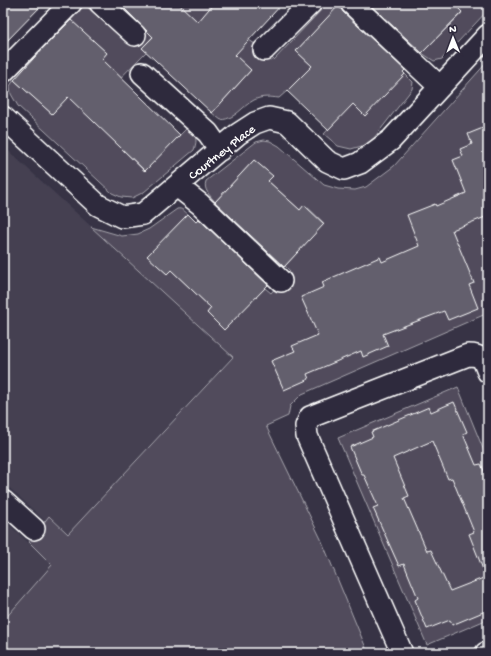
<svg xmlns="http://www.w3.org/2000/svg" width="491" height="656" font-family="'Gochi Hand',sans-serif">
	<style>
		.built { fill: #444051 }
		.green { fill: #514c5c; stroke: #a8a6ae }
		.building { fill: #635f6d; stroke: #fff; fill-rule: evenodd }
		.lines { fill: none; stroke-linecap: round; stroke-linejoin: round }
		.minor-casing { stroke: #fff; stroke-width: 24 }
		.minor { stroke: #2f2a3d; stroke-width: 21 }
		.labels { text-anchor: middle; stroke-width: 3.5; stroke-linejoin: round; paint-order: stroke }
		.street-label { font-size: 13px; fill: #fff; stroke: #2f2a3d }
	</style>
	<rect width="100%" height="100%" fill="#373345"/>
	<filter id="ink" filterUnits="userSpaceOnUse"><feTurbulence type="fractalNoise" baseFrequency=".025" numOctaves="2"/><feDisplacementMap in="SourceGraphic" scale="8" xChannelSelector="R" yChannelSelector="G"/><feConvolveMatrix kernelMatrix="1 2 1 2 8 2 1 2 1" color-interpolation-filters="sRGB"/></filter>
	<g filter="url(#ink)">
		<path class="built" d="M3 146 233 356 68 534 50 516 46 522 3 482Z
			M3 519 53 565 3 621Z"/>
		<path class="green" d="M162 3H214L212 6 249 40 264 50 274 60 324 7 330 5 336 9 296 51 365 115 405 74 413 82 412 89 374 138 365 145 351 149 338 146 324 134 340 117 287 91 279 98C270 97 262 96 254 100 241 107 237 118 221 120L212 113 251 70 181 7 142 48 146 52 86 113 144 171 188 127C196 136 198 138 194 150L144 192 132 198 121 197 112 193 18 106 11 94 10 86 14 80 52 114 107 53 69 19 85 5 126 42 135 35 140 24Z
			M453 3H488V10L442 59 434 61 422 53 462 13Z
			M488 61V313L302 394 290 406 288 416 266 426 321 539 368 653H3V621L52 565 29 542 49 516 68 534 233 357 91 227 122 236 138 234 149 229 177 209C182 208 184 211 188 214L148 256 167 274 171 270 211 308 207 313 224 329 265 288 271 293 290 271 285 266 324 223 305 205 300 210 268 181 272 176 254 160 215 202C210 195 203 190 206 181L256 142 264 140 270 141 279 146 324 185 338 189 355 190 366 187 394 166Z
			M458 387 488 461V619L427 645 338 438Z"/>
		<path class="building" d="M3 3H44L3 45Z
			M119 3H178L198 22 214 3H283L235 55 251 70 212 113 142 48 153 37Z
			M368 3H453L462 12 422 53Z
			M339 5 343 12 405 70 403 72 405 74 365 116 353 104 328 130 287 91 312 66 296 51Z
			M71 20 107 53 102 59 180 135 145 171 68 97 52 114 14 80 42 49Z
			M488 126V216L452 230 474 283 469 285 478 308 448 320 444 311 383 334 388 346 363 357 361 351 307 374 309 379 284 390 271 361 295 351 292 346 318 335 301 297 324 287 322 282 380 257 382 262 419 246 407 215 435 204 436 206 466 193 453 160 463 156 460 149 472 144 468 134Z
			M254 160 273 176 268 181 300 210 304 205 324 224 284 267 215 202Z
			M188 214 196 222 199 219 268 285 224 330 207 313 211 308 171 270 167 274 147 256Z
			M454 402 467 432 463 434 476 465 481 464 488 480V610L452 625 450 620 427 629 415 600 418 598 404 564 399 566 373 508 378 506 364 475H362L350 447 373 437 371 432 429 407 431 412ZM432 441 448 479 452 478 474 532 469 534 486 577 450 591 431 550 427 551 404 498 409 496 393 458Z"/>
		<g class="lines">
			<g class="minor-casing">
				<path id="minor" d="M100 3 135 35
					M351 3 440 87
					M264 50 311 3
					M3 72 71 3
					M142 73 208 133 220 150
					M3 117 98 205 122 217 143 214 238 134 255 123 269 118 287 122 327 161 344 169 360 163 391 140 488 35
					M177 186 200 204 281 281
					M3 501 34 529
					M402 653 307 436 306 426 310 417 468 355C483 355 483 360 488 372
					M486 653 488 652"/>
			</g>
			<use href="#minor" class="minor"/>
		</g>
	</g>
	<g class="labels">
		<g class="street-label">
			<text transform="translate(221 151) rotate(-38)" y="5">Courtney Place</text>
		</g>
	</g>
	<rect width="491" height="656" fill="none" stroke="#2f2a3d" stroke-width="16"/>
	<rect x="8" y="8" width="475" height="640" fill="none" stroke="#fff" stroke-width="1.5" filter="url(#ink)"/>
	<g transform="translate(453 38) rotate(359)" stroke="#2f2a3d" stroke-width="3" paint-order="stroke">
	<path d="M0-3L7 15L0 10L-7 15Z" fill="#ffffff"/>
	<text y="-6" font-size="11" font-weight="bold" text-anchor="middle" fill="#ffffff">N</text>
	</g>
</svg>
